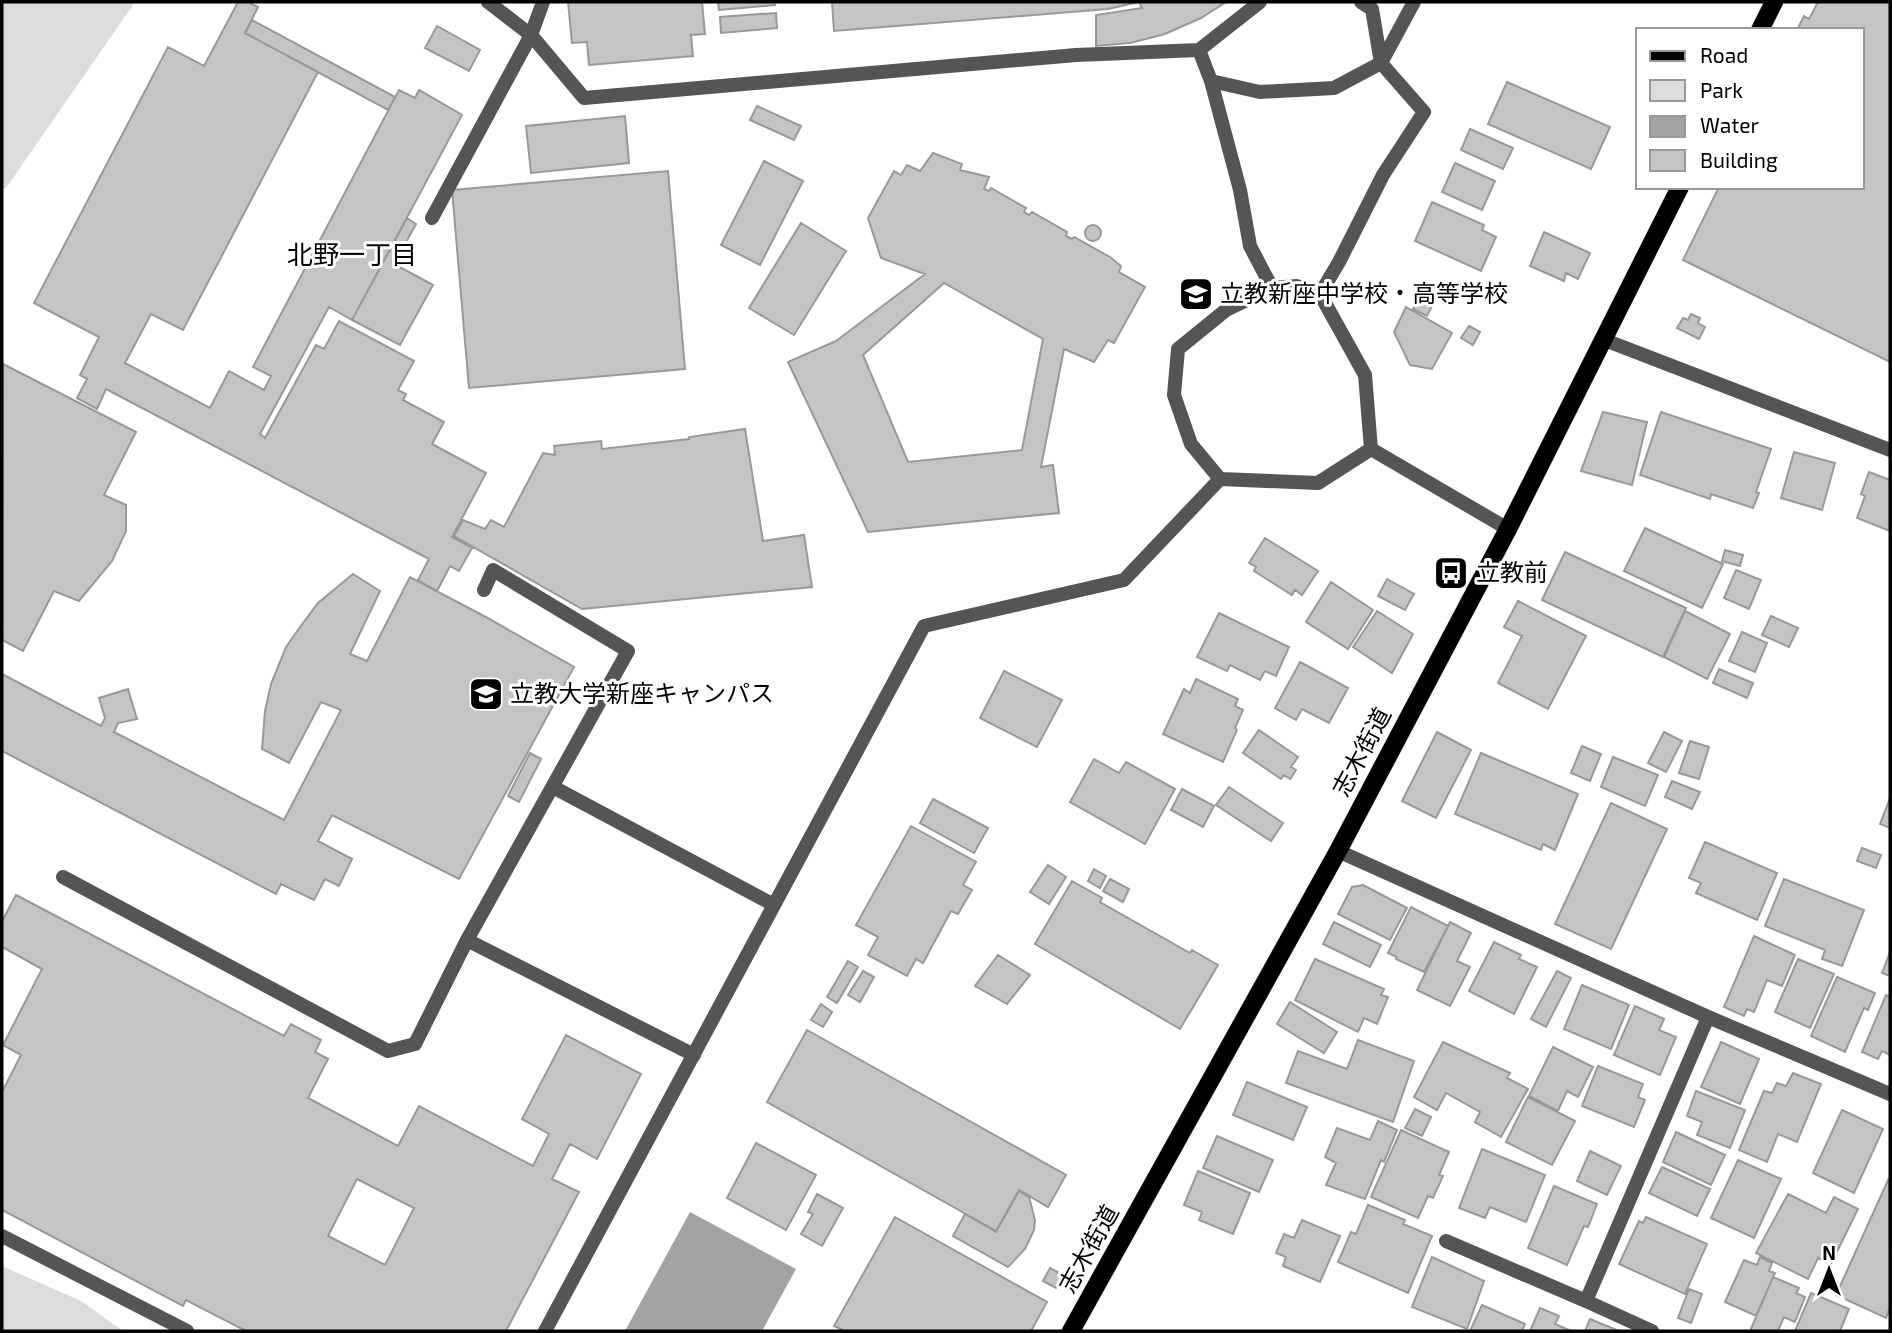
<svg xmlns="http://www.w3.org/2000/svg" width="1892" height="1333" font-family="'Exo 2','Noto Sans JP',sans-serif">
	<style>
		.green { fill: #dcdcdc }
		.water { fill: #a3a3a3 }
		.building { fill: #c4c4c4; stroke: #999; stroke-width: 2; fill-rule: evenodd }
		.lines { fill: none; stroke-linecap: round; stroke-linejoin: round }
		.primary-casing { stroke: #dbdbdb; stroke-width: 19 }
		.lane { stroke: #555; stroke-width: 14 }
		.street { stroke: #555; stroke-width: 14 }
		.primary { stroke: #000; stroke-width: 18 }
		.labels { text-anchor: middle; stroke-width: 6; stroke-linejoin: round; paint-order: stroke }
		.poi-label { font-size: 24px; fill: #000; stroke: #fff; text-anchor: start }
		.street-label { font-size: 24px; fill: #000; stroke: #fff }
		.neighbourhood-label { font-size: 26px; fill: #000; stroke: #fff }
	</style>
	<rect width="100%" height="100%" fill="#fff"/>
	<path class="green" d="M2 2H135L6 188 2 189Z
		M2 1266 81 1301 123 1331H2Z"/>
	<path class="water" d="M690 1212 796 1269 762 1331H625Z"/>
	<path class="building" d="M238 2H248L258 7 245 33 318 72 183 330 151 314 125 363 210 408 229 371 264 390 271 376 253 367 399 90 415 98 419 90 462 115 352 320 329 307 260 434 265 438 316 345 324 349 339 321 414 361 398 390 406 394 403 400 444 422 432 444 486 473 452 537 472 548 459 571 450 566 437 591 418 580 429 559 106 389 97 409 77 398 87 379 80 375 99 337 34 303 168 47 204 66Z
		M568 2H702L705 34 691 35 693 56 589 65 587 42 572 43Z
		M718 2H775V5L719 10Z
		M832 2H1226L1201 18 1165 34 1130 43 1096 46V15L1142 8 1139 2 1108 9 834 31Z
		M1818 2H1890V362L1683 260 1719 187H1862V30H1797L1804 16 1809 19Z
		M776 13 777 28 721 33 720 17Z
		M252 20 395 97 388 110 245 33Z
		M437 26 480 50 469 71 425 48Z
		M1507 82 1610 127 1591 169 1488 124Z
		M757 106 801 126 794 140 750 120Z
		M625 116 629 163 531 173 526 126Z
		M1470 129 1513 148 1503 169 1461 150Z
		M933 153 962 164 960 170 989 177 984 189 989 191 991 188 1026 208 1024 212 1029 215 1032 212 1067 232 1066 236 1072 239 1074 237 1110 257 1121 266 1119 272 1145 287 1114 343 1108 340 1094 362 1064 349 1041 467 1053 465 1059 513 868 532 788 362 836 341 925 274 881 258 868 218 894 171 901 175 907 165 920 171ZM944 283 1043 339 1022 450 908 462 863 355Z
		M764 161 803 181 760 265 721 245Z
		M1455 163 1495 181 1482 210 1442 192Z
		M668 171 685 369 469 388 452 190Z
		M1432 202 1484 225 1482 230 1496 237 1481 271 1415 241Z
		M407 218 416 224 394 264 433 285 400 345 352 320Z
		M801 223 846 251 794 335 749 308Z
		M1085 233a8 8 0 1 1 16 0a8 8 0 1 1-16 0Z
		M1544 232 1590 253 1578 279 1566 273 1564 281 1530 266Z
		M1418 298 1432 306 1427 316 1413 309Z
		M1406 307 1452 333 1432 369 1410 365 1394 332Z
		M1691 314 1700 318 1698 323 1705 327 1699 339 1677 328 1683 318 1688 320Z
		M1469 326 1480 332 1473 345 1461 338Z
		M3 364 136 432 104 495 126 505V531L112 561 79 601 54 591 23 651 2 640Z
		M1603 412 1647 422 1632 485 1581 471Z
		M1661 412 1771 449 1756 492 1759 493 1753 508 1711 494 1710 499 1640 475Z
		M745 429 763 541 804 535 812 587 582 609 454 536 463 520 485 529 491 520 504 527 543 453 555 455 554 446 601 441 602 449 689 439V437Z
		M1794 452 1835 463 1822 510 1781 498Z
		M1869 472 1890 480V531L1857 518 1865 496 1861 494Z
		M1645 528 1723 564 1702 608 1624 571Z
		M1265 538 1318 571 1302 595 1295 590 1292 595 1254 571 1256 567 1249 563Z
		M1725 550 1743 555 1740 566 1722 561Z
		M1565 552 1686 608 1663 657 1542 600Z
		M1736 570 1761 580 1749 609 1724 598Z
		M353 574 380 591 350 654 367 661 410 577 484 616 574 667 459 879 332 815 318 841 352 859 339 886 325 879 314 900 281 884 276 894 2 751V674L101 726 105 718 99 698 128 689 137 719 118 723 114 732 284 820 341 710 321 702 289 763 262 749 265 711 271 684 286 647 300 627 318 603Z
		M1387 579 1414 594 1405 610 1378 596Z
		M1331 582 1373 610 1348 649 1306 622Z
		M1518 601 1586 636 1548 709 1498 683 1522 636 1504 627Z
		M1377 611 1413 634 1392 673 1353 647Z
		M1685 611 1730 634 1707 679 1664 657Z
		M1219 613 1289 647 1276 676 1265 671 1260 680 1230 665 1227 671 1197 657Z
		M1771 616 1798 628 1789 647 1762 635Z
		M1742 632 1767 643 1755 672 1729 661Z
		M1300 662 1348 688 1329 723 1302 709 1296 720 1275 708Z
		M1719 669 1753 683 1747 698 1713 683Z
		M1004 671 1062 700 1037 747 980 718Z
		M1196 679 1238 699 1235 706 1243 710 1235 728 1237 730 1223 762 1163 734 1184 689 1190 693Z
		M1259 730 1298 757 1291 767 1296 770 1290 779 1284 775 1281 779 1243 753Z
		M1437 732 1471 750 1436 818 1402 801Z
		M1664 732 1682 741 1666 772 1648 763Z
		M1690 741 1709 747 1699 779 1679 773Z
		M1582 746 1601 754 1590 781 1571 773Z
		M530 753 541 759 519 802 508 796Z
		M1481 753 1578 794 1555 850 1543 844 1541 850 1455 814Z
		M1613 757 1658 775 1645 806 1601 787Z
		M1094 759 1119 773 1126 762 1175 789 1145 844 1070 802Z
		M1672 781 1700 792 1692 809 1665 797Z
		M1229 787 1283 823 1271 841 1216 805Z
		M1182 789 1214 806 1203 827 1171 810Z
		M1890 798V828L1880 824Z
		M933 799 988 828 974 853 920 823Z
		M1611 803 1667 829 1611 949 1555 924Z
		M911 826 976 862 963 885 972 890 958 914 951 911 923 963 916 959 907 976 868 955 878 937 856 925Z
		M1705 842 1777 873 1757 920 1696 893 1701 883 1689 878Z
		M1862 848 1881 855 1876 868 1857 861Z
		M1048 865 1066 877 1049 904 1030 892Z
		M1094 869 1106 876 1100 888 1088 881Z
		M1110 879 1129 889 1123 902 1103 891Z
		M1784 879 1864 910 1842 966 1822 959 1825 950 1765 926Z
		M1072 881 1102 898 1100 902 1190 953 1192 950 1218 965 1180 1029 1035 944Z
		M1363 885 1407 908 1390 940 1338 914 1352 887Z
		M16 895 284 1036 291 1024 321 1040 315 1052 328 1059 308 1098 398 1146 419 1106 533 1166 549 1134 522 1119 566 1035 641 1074 597 1159 570 1144 552 1179 579 1192 506 1331H246L186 1300 183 1306 2 1210V1092L21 1055 3 1045 42 969 2 947V921ZM357 1179 414 1208 385 1265 328 1236Z
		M1411 907 1448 926 1424 972 1396 959 1397 957 1388 953Z
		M1334 922 1381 945 1370 967 1323 944Z
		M1450 922 1471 933 1457 961 1470 967 1450 1006 1417 990Z
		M1754 936 1795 955 1782 986 1767 980 1754 1012 1747 1009 1744 1016 1724 1007Z
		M1494 942 1521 955 1519 959 1537 967 1514 1014 1469 991Z
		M1890 952V976L1882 973Z
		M998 955 1030 975 1007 1004 975 986Z
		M1315 959 1384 989 1381 995 1388 997 1377 1024 1364 1018 1358 1032 1295 1000Z
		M1798 959 1834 974 1810 1028 1775 1012Z
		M848 961 858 967 837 1003 827 997Z
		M863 971 874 977 860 1002 848 995Z
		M1557 971 1571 978 1546 1027 1531 1019Z
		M1837 977 1875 993 1868 1010 1864 1008 1845 1052 1811 1036Z
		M1582 985 1629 1005 1611 1049 1564 1029Z
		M1886 995 1890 997V1055L1882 1051 1878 1059 1862 1052Z
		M1290 1002 1337 1032 1324 1053 1277 1024Z
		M821 1004 832 1012 823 1027 811 1020Z
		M1635 1006 1664 1019 1659 1030 1676 1037 1660 1075 1614 1055Z
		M807 1030 1066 1175 1048 1207 1019 1190 996 1231 767 1102Z
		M1358 1040 1414 1061 1393 1122 1286 1083 1298 1051 1347 1069Z
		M1443 1042 1510 1073 1507 1078 1528 1089 1501 1137 1475 1122 1480 1112 1446 1093 1437 1110 1414 1097Z
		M1721 1042 1759 1059 1740 1104 1701 1087Z
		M1553 1047 1593 1067 1578 1097 1567 1091 1558 1111 1529 1096Z
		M1598 1066 1643 1084 1638 1097 1645 1100 1634 1127 1582 1106Z
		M1793 1073 1821 1084 1797 1142 1778 1134 1767 1162 1739 1150 1764 1091 1772 1093 1777 1083 1786 1086Z
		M1247 1082 1307 1107 1293 1140 1233 1115Z
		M1696 1091 1745 1110 1730 1148 1697 1135 1702 1122 1687 1116Z
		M1528 1097 1575 1121 1552 1165 1506 1142Z
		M1415 1109 1431 1117 1422 1136 1405 1128Z
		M1842 1110 1883 1129 1854 1193 1813 1173Z
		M1378 1121 1397 1130 1384 1162 1381 1160 1365 1199 1326 1185 1336 1163 1325 1157 1337 1128 1370 1140Z
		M1401 1130 1449 1152 1439 1175 1443 1176 1433 1198 1428 1196 1418 1218 1371 1197Z
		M1676 1132 1725 1155 1711 1185 1663 1162Z
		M1217 1136 1273 1160 1259 1192 1203 1168Z
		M756 1143 816 1175 786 1230 727 1198Z
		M1482 1149 1545 1175 1526 1222 1490 1207 1485 1218 1459 1208Z
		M1590 1151 1621 1166 1607 1195 1577 1181Z
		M1738 1160 1781 1179 1754 1238 1711 1218Z
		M1662 1167 1710 1189 1697 1216 1649 1193Z
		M1198 1171 1250 1193 1233 1234 1199 1220 1202 1212 1184 1205Z
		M1889 1178 1890 1307 1886 1318 1836 1295Z
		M1554 1186 1597 1204 1588 1227 1584 1226 1567 1265 1528 1248Z
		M1019 1191 1029 1197 1035 1220 1034 1230 1025 1249 1008 1267 953 1236 965 1214 996 1232Z
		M817 1194 843 1208 822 1246 801 1234 813 1214 808 1212Z
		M1788 1194 1826 1213 1834 1197 1858 1209 1831 1264 1818 1258 1808 1279 1756 1253Z
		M1368 1205 1405 1220 1403 1224 1432 1236 1408 1293 1338 1262 1351 1232 1356 1234Z
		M895 1217 1047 1302 1031 1331H845L834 1326Z
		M1646 1217 1707 1244 1685 1294 1619 1264 1639 1221 1643 1223Z
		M1302 1220 1340 1236 1320 1282 1283 1266 1286 1257 1276 1253 1284 1234 1294 1238Z
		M1432 1257 1484 1281 1467 1329 1412 1307Z
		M1760 1257 1772 1263 1769 1271 1775 1273 1756 1316 1725 1302 1744 1260 1757 1265Z
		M1050 1268 1063 1275 1056 1288 1043 1281Z
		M1773 1277 1799 1288 1796 1293 1805 1297 1795 1322 1784 1317 1778 1331H1750Z
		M1689 1289 1702 1294 1691 1323 1678 1318Z
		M1811 1293 1849 1309 1840 1331H1795Z
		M1482 1305 1525 1324 1522 1331H1470Z
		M1540 1308 1559 1316 1555 1324 1571 1331H1530Z
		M1590 1319 1619 1331H1585Z"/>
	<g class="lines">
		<g class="primary-casing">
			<path id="primary" d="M1760 30 1774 2
				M1071 1331 1338 851 1508 529 1680 187"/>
		</g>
		<path class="lane" d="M488 2 531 35 584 98 1076 55 1199 50 1260 2
			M1199 50 1211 81 1240 190 1250 246 1272 288 1297 286 1320 294 1365 375 1371 449 1508 529
			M1211 81 1260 92 1334 88 1381 63 1372 9 1361 2
			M432 218 531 35 543 2
			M1320 294 1339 262 1383 175 1424 112 1381 63 1414 2
			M1220 479 1191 444 1174 395 1178 349 1226 310 1272 288
			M553 787 774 905
			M63 877 388 1051 415 1044 467 940 628 651 493 570 484 590
			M467 940 694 1055
			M2 1236 187 1331
			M545 1331 924 626 1124 580 1220 479 1318 483 1371 449"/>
		<path class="street" d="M1602 339 1890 450
			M1338 851 1708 1017 1890 1094
			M1446 1241 1586 1301
			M1652 1331 1586 1301 1708 1017"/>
		<use href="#primary" class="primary"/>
	</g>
	<defs>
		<g id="school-square" transform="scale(1.75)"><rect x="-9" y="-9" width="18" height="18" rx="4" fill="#000" stroke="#fff"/><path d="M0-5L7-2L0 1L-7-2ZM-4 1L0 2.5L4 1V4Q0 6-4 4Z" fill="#fff"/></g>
		<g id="bus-square" transform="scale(1.75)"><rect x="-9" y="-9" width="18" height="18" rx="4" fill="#000" stroke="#fff"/><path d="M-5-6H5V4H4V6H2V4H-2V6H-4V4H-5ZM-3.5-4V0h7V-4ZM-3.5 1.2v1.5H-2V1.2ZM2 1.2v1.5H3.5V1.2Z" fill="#fff"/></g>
		<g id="university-square" transform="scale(1.75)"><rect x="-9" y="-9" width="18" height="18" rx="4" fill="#000" stroke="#fff"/><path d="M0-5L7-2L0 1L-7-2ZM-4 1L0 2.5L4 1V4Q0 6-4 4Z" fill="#fff"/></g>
	</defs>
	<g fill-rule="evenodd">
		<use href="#school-square" x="1196" y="294"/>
		<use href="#bus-square" x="1451" y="573"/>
		<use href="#university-square" x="486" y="694"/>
	</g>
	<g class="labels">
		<g class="poi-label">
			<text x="1220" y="302">立教新座中学校・高等学校</text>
			<text x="1476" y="581">立教前</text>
			<text x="510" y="702">立教大学新座キャンパス</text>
		</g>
		<g class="street-label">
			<text transform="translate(1362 752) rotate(-62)" y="8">志木街道</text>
			<text transform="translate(1089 1249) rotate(-61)" y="8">志木街道</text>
		</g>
		<g class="neighbourhood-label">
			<text x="352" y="264">北野一丁目</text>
		</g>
	</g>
	<rect width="1892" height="1333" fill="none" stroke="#000000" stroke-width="7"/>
	<rect x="1636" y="28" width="228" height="161" fill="#ffffff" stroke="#999999" stroke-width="2"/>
	<rect x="1650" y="51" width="35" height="10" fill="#000000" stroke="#999999" stroke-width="2"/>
	<text x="1700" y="63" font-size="21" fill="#000000">Road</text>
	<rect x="1650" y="80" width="35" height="21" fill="#dcdcdc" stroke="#999999" stroke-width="2"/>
	<text x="1700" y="98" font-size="21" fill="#000000">Park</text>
	<rect x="1650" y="116" width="35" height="21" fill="#a3a3a3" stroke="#999999" stroke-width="2"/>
	<text x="1700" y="133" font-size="21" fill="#000000">Water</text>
	<rect x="1650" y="150" width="35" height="21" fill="#c4c4c4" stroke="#999999" stroke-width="2"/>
	<text x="1700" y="168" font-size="21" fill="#000000">Building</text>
	<g transform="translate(1829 1270)" stroke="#ffffff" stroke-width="5" paint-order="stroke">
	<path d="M0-5L12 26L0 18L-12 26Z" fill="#000000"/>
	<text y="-10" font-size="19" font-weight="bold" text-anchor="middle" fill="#000000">N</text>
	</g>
</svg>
